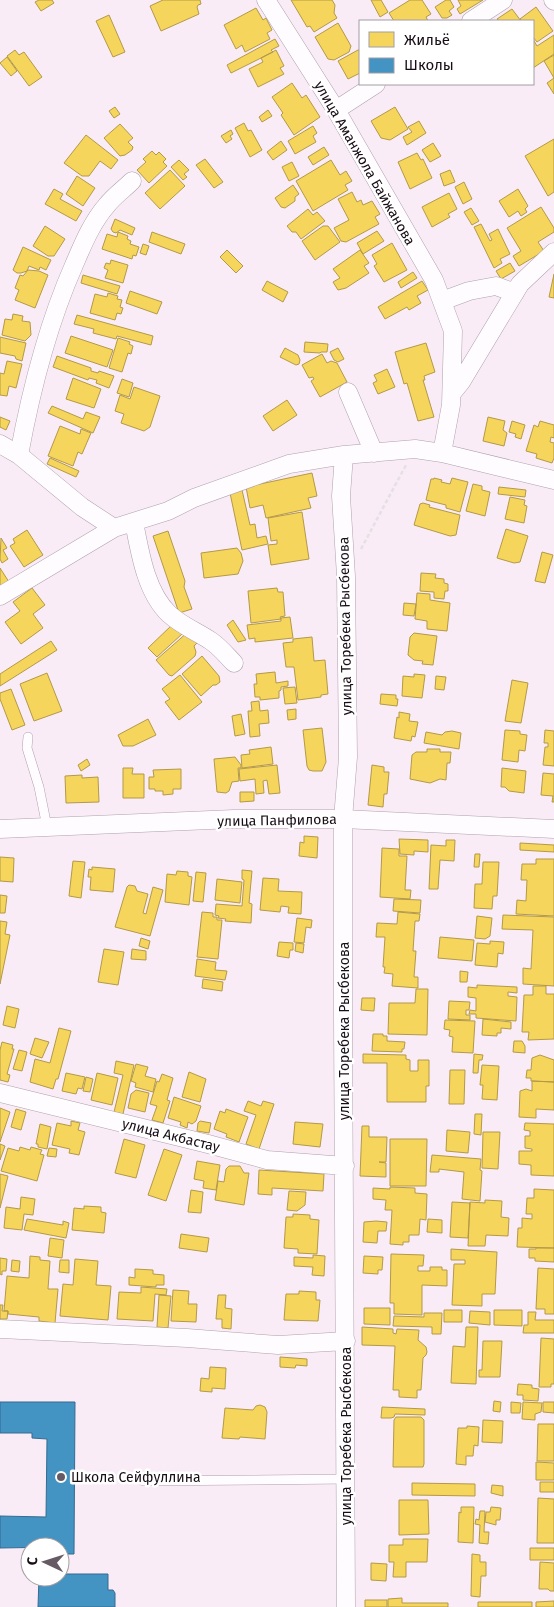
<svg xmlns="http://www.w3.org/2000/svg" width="554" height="1607" font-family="'Fira Sans',sans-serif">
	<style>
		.homes { fill: #f6d55c; stroke: #b39947 }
		.schools { fill: #4393c3; stroke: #366b8f }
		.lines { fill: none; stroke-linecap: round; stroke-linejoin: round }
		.service-casing { stroke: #ada2ab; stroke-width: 10 }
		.minor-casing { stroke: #ada2ab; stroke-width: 19 }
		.path { stroke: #e4e0e3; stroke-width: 2.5; stroke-dasharray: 4 2.5; stroke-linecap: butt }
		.service { stroke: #fefcfe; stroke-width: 9 }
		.minor { stroke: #fefcfe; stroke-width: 18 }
		.poi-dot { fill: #665b64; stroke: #fff; stroke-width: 2 }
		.labels { text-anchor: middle; stroke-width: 5; stroke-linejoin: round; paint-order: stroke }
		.street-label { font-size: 14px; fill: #170d15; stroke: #fff }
		.poi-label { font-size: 14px; fill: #170d15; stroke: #fff; text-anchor: start }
	</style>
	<rect width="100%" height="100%" fill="#f9ecf7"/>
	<path class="homes" d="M39 0H52L54 3 41 11 35 2Z
		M163 0H200L201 4 198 5 197 7 199 14 161 31 150 6Z
		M291 0H332L335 5 334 13 337 18 314 32 310 26 307 27Z
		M371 0H381L388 12 380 17Z
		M410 0H422L431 14 426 17 428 21H394L389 13Z
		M446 0H450L454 7 449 11 452 15 447 18H442L435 7Z
		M458 0H483L460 14 457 9 461 6Z
		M536 7 553 31 537 42 533 37V21H522L520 19Z
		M256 8 263 20 266 18 272 30 267 33 270 39 245 52 242 45 236 49 224 25Z
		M512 9 521 21H499L497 19Z
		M109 15 125 52 113 57 96 21Z
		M338 23 351 46 349 52 334 60 328 59 315 37Z
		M554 35V54L533 68V39L537 46Z
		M275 39 279 46 271 50 273 52 231 73 227 65Z
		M15 50 19 55 24 52 42 77 29 86 7 56Z
		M276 50 284 66 280 68 284 74 258 87 249 69 263 62 261 58Z
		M358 50H360V73L348 79 338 61Z
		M554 55V78L544 61Z
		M7 57 17 71 11 76 0 63Z
		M554 78V94L547 83Z
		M292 83 302 98 306 95 320 117 294 135 281 115 283 113 272 97Z
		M115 107 120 114 114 118 109 111Z
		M395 107 408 129 390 140 381 138 371 121Z
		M268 110 272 116 262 122 259 117Z
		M419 121 426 133 407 145 403 137 412 132 408 127Z
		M244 123 248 131 251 130 262 150 250 157 235 128Z
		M120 124 133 138 128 142 133 147 132 150 125 155 120 156 104 138Z
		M313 126 317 133 313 136 316 142 295 154 288 141Z
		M231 130 233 134 230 136 232 139 226 143 221 136Z
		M86 135 118 160 111 169 100 161 89 176H82L64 163Z
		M554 139V192L548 196 525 156Z
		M281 141 287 150 273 160 267 152Z
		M433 143 441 156 430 162 422 150Z
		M324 147 329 155 313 165 308 157Z
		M152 151 156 155 159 152 166 159 163 162 167 166 149 183 137 170 146 162 143 159Z
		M417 153 421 160 423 159 432 178 410 189 398 162Z
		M205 159 223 182 214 188 196 165Z
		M179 160 189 170 184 174 187 177 183 180 171 167Z
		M331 160 340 175 346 171 352 181 345 185 348 190 313 211 296 181Z
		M292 162 299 176 289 181 282 167Z
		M170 170 185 186 160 209 145 193Z
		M450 170 455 182 444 186 440 174Z
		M77 176 95 188 83 206 66 194Z
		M464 182 472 199 463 204 455 187Z
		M293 185 299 194 295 197V201L285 208 281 207 275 198Z
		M54 189 63 194 60 199 82 211 76 221 45 204Z
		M518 189 528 206 525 209 527 212 521 216 518 211 509 217 499 201Z
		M352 192 357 202 361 200 363 205 372 201 380 214 375 217 379 224 346 242 341 241 334 228 349 220 338 199Z
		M449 193 457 209 448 214 450 217 432 227 422 207Z
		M541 207 554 228V232L538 242 544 251 519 266 513 256 521 251 507 228Z
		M471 208 479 221 472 225 464 212Z
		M308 209 313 215 317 212 325 221 301 239 296 232H292L287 226Z
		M115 219 135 228 132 235 120 230 116 233 113 232 111 229Z
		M481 224 490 241 492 240 489 234 498 229 510 254 500 259 502 263 494 268 474 227Z
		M45 226 65 239 54 256H48L33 246Z
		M323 226H328L340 242 315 260 302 241Z
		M377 231 384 241 363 254 357 243Z
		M118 232 128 236 127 239 131 241 130 244 139 247 136 256 133 255 132 259 102 249 107 234 117 237Z
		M152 232 185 244 181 254 149 242Z
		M392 243 407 270 384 282 374 266 377 264 372 255Z
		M143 244 149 246 146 255 140 253Z
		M23 247 51 260 46 270 40 267 39 270 29 266 27 271 21 273H17L13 270Z
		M227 250 243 266 236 273 220 257Z
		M360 250 369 263 364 266 369 273 346 288 338 290 333 282 340 278 333 269Z
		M111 260 128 265 123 283 105 278 108 270 104 268 106 263 110 264Z
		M510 263 515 271 501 279 496 271Z
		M28 270 39 271 48 275 35 308 15 300 19 290 15 288 20 275 23 276Z
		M413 272 417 278 401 288 398 282Z
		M554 274V298L549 297Z
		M83 275 120 286 117 294 81 283Z
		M267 281 288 292 283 302 262 290Z
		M422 281 428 290 417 296 421 303 409 310 407 307 385 319 378 307Z
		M130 291 162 302 157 314 126 303Z
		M108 293 118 296 117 299 122 300 120 307 123 308 121 314 117 313 115 320 90 313 95 294 107 297Z
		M13 314 23 316 22 321 30 322 31 335 25 341 2 335 5 319 12 320Z
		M77 315 153 336 151 345 117 336 116 339 93 333 94 329 74 324Z
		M71 336 113 350 107 367 65 353Z
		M0 337 26 343 22 361 16 359 15 356 0 353Z
		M118 338 130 342 129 344 133 346 131 354 128 353 122 372 109 368Z
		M305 342 328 344 327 352H321L320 353 304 352Z
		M426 343 435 372 424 376 425 380H423L434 417 418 421 407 383 404 384 395 352Z
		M285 348 298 355 300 360 299 364 296 365 280 357Z
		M338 348 344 359 338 362 334 360 330 352Z
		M322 354 327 363 331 361 337 363 347 382 320 397 311 381 314 379 313 377 309 378 302 365Z
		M57 356 91 368V371L98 373 99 371 114 376 109 388 96 383 97 380 89 378 88 380 53 367Z
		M7 361 22 364 16 388 9 386 7 396 0 395V373L4 374Z
		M387 369 395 387 378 394 373 383 377 381 374 375Z
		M73 378 101 389 94 408 66 399Z
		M122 379 133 383 129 397 117 393Z
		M134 387 160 396 150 427 144 431 121 423 124 414 115 411 120 395 130 399Z
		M287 400 297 415 273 431 263 416Z
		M52 406 83 419 86 412 100 417 93 433 48 413Z
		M0 417 10 421 6 430 0 427Z
		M488 417 505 421 503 430 507 433 504 446 483 441Z
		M512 421 525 425 521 439 515 437 516 434 509 432Z
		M540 421 554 425V438L551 437 550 442 554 443V458L552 463 536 458 537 454 526 451 534 425 538 427Z
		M60 426 80 434 81 429 91 433 82 454 78 452 73 466 48 456Z
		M50 458 79 471 76 477 47 464Z
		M312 473 317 496 308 498 311 508 266 518 263 505 250 508 246 487Z
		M434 478 442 480 441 482 450 484 452 478 468 482 460 512 446 508V505L426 500 431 479H434Z
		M473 484 482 486V490L490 492 485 516 466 511Z
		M499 487 526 490 525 497 498 494Z
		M242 490 250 525 255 524 257 538 266 536 268 544 242 550 230 493Z
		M510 497 525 500 524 505 527 506 524 523 505 519Z
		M423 503 430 505 429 507 460 515 456 535 450 536 414 525 420 504Z
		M302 512 309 559 271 565 268 545 277 544V540L271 541 268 518Z
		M506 529 528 536 520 562 514 563 497 558Z
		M27 530 43 555 24 567 10 546 15 543 13 539Z
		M168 531 185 581 184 587 192 609 179 613 153 536Z
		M1 538 7 548 3 550 8 559 2 563 0 559Z
		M237 548 241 553 243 561 238 574 204 578 201 553Z
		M542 552 553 555 545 583 535 581Z
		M0 568 9 582 0 588Z
		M421 573 436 574 435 578 444 579V583L448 584V591H445L444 599 434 598V592L420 591Z
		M32 588 45 605 33 614 43 628 21 644 5 622 20 611 13 602Z
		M277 588 278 592H283L285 616 280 617 281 619 251 623 248 591Z
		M417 593 430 594V600L450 603 447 631 427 629V621L415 619Z
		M404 603 416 604 414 616 403 615Z
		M290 617 293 638 255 642V638L249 639 247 625 281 621V618Z
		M233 620 246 640 238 642 227 625Z
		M173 624 182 634 157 657 148 648Z
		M189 631 198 642 194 646 196 652 195 656 172 676 169 675 156 660Z
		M414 633 437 636 433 665 422 664 423 661 414 660 408 655 410 637Z
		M312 637 314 661 325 660 328 694 321 695V697L298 700 294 667H286L283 643 293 642V639Z
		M51 641 57 650 0 686V674Z
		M202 656 219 676 220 682 216 685H213L201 696 182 674Z
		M275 672 276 683 288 681V686L281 687V690L279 691V698L260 700V697H255L254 684H257L256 674Z
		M47 673 62 711 34 721 20 684Z
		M414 674 425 675 422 698 402 696 403 676 414 677Z
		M180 675 202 702 179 720 165 702 170 699 162 689Z
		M436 676 446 677 444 690 435 689Z
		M512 680 528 683 521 723 505 721Z
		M295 687 297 703 285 704 283 688Z
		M11 689 25 725 12 730 0 699V693Z
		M381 694 396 695V699H398L397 706 380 704Z
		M259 701 260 711 268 710 269 723 259 724 260 736 250 737 248 711H252L251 702Z
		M296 709V719L288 720 287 710Z
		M399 712 410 714 409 721 418 722 415 737 412 736 411 741 394 738 397 717 399 718Z
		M241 714 245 734 235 736 232 716Z
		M148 719 156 735 133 746H123L118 735Z
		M322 728 326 762 322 771H313L309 770 307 766 303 730Z
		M505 730 520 731V734L527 735 525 751 519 750 518 762 502 760Z
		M545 730 554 731V766L543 765 545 747H548V743H544Z
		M452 731 461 733 459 749 424 743 426 732 442 735 445 732Z
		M271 747 273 764 242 768 241 755 250 754 249 750Z
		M427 749H440V752H451L450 763H447L446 780 440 779 430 783 410 779 412 755 416 752H427Z
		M235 757 241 765V768H238L239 781 232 782 229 791 226 793 217 792 214 759Z
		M87 759 90 765 81 771 78 765Z
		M277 765 280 793 269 794 267 780 263 781 264 793 256 794 255 779 240 781 239 769Z
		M372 765 384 767V772H389L387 794H384L383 807 368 805Z
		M123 768H133L132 774H144V798H123Z
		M502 768 526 771 524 793 509 791 505 787H501Z
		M181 769V789H173V794L163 795V791H155V789H149V777H154L153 770Z
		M543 773 554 774V802H552L553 796 541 795Z
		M82 775V778L98 777 99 802 66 803 65 776Z
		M240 792H254V801L240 802Z
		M304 836 318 837 317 858 299 856 300 842 304 843Z
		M399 839 428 840V852L414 851V855L400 854Z
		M446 840H455L454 861 440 860 438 889H429L431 845 446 846Z
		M520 843 554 845V852L520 850Z
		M382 848 399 849V856H407L405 890H411L410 899 380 897Z
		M475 854H480L479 867H474Z
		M0 857 14 858 13 882 0 881Z
		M536 859H554V916L516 914 517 900 526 901 527 880H521L522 864H536Z
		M73 861 85 862 81 898 69 896Z
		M483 862H499L497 896H493L492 909 474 908 475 884H482Z
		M92 867 115 869 113 892 90 890 91 877H88L89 869 92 870Z
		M242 870 252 871 249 903 252 904 251 923 225 921 226 919 218 918 219 916 215 915 216 904 242 906 244 880 242 879Z
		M177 871 188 872V876L192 877 189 905 165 902 167 874 176 875Z
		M196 872 206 873 203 902 193 901Z
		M263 878 279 879 278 891 302 892 301 914 288 913 289 907 281 906 280 912 260 910Z
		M217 879 242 882 240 903 215 900Z
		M129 885 135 886 137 891 148 894 143 913 146 914 153 887 163 890 150 936 115 927 127 887Z
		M0 895 7 896 5 913H0Z
		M394 899 421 900 420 913 393 911Z
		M202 912 213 913V917H217V920H222L218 959 197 957Z
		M398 912 420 914 419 921H415L413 951H416L414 977H418V988L392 986 393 974 384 973 385 967H383L385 937H376L377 923 397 924Z
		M503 915 554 917V986L523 984V968L531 969 533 930 502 929Z
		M477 916 492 918 490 936 485 939 475 938Z
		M297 918 312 920 311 928 306 927 304 943 294 942Z
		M0 921 7 922 5 934 10 935 0 984Z
		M440 937 474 940 472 961 438 958Z
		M141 938 150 941 148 949 139 946Z
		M490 941 504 942 503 954 498 953 497 967 475 965 477 943 490 944Z
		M279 942 293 943V950H290L289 958 277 956Z
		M296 943 304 944 303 953 295 951Z
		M104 949 124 952 118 985 98 982Z
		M132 949 146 951V960L131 959Z
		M197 959 216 962 215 970 227 971 225 980 195 976Z
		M460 971 468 972 467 982H460Z
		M203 979 223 982 222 991 202 988Z
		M477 985 517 987V993L508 992V996L517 997 516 1021 476 1018V1014H469L470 1010 476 1011V998L468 997V987L477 988Z
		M533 986H546V994H554V1039L528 1040 529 1032H522L524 995H533Z
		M416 989H428L427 1035 388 1034 389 1003H415Z
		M362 998H375L374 1011 361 1010Z
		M449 1001 470 1002 469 1010H466V1015H470V1020L448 1019Z
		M7 1006 19 1009 15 1028 3 1025Z
		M483 1019 511 1022V1029L501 1028V1033H497V1036L482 1035Z
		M445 1020 475 1021 473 1053 452 1052 453 1037 449 1036 450 1030 444 1029Z
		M59 1028 71 1031 58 1079H56L53 1089 30 1082 35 1059 50 1063Z
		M373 1034H383V1036H387V1041L405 1042 404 1049H402V1052L372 1051Z
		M35 1038 49 1042 42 1058 30 1054Z
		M514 1041H522L525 1046V1053L513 1052Z
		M2 1042 13 1045 12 1049H14L7 1074 10 1075 8 1082 0 1080V1050Z
		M19 1050 27 1052 22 1071 13 1069Z
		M363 1054 406 1055V1059L410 1060V1071H418V1060H429V1086H426V1102H387V1063H363Z
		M474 1054 483 1055 482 1060H479L478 1073H473Z
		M540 1055 554 1060V1082L531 1081V1078H526L527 1070H531L532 1058Z
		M116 1061 134 1065 123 1114 114 1112 123 1075 114 1073Z
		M136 1064 148 1067 145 1076 156 1079 153 1092 135 1087 136 1083 131 1081Z
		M482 1065 499 1066 497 1100 482 1099 483 1085H480Z
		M450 1070H465L464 1104H449Z
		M189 1072 206 1079 200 1102 182 1097Z
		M66 1073 85 1077 82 1089 78 1088 76 1094 62 1091Z
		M97 1073 118 1078 112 1105 91 1100Z
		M162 1074 173 1078 167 1100 170 1101 163 1123 152 1120 157 1106 150 1104 157 1081 159 1082Z
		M86 1077 93 1079 90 1092 83 1091Z
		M532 1081 554 1082V1110L536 1109V1118L519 1117 520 1091 526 1089 532 1091Z
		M136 1090 149 1093 145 1112 128 1108 131 1094Z
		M174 1097 201 1106 196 1121 192 1124 188 1122 187 1128 180 1125 181 1122 168 1118Z
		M248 1101 261 1106 263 1101 274 1104 259 1149 246 1144 256 1115 244 1111Z
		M0 1108 10 1112 0 1142Z
		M16 1109 26 1112 21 1130 11 1127Z
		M226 1109 248 1117 239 1142 226 1137 227 1134 214 1129 220 1111 225 1113Z
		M475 1114H482L481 1135 474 1134Z
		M71 1121 80 1123 78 1130 85 1132 79 1155 69 1153 70 1149 52 1145 57 1123 71 1126Z
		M200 1121 211 1123 209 1133 197 1131 198 1123Z
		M295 1122 323 1124 320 1147 293 1144Z
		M525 1123 554 1124V1176L531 1175V1165L519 1164V1151H532V1149L525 1148V1136H530V1131L524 1130Z
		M40 1124 51 1127 47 1149 38 1147V1144H36Z
		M362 1126H369V1137H387L386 1162H379L386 1163V1177L360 1176Z
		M447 1130 470 1132 468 1153 446 1151Z
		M483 1132H500L498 1169 482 1168Z
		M124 1139 145 1145 136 1178 115 1173Z
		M390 1139H427L426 1186H390Z
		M0 1144 5 1146 0 1160Z
		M20 1147 30 1150 31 1147 42 1150 40 1154 44 1155 37 1181 1 1171 8 1148 19 1151Z
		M49 1148 57 1149 56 1157 47 1156Z
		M164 1149 182 1155 166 1201 148 1195Z
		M432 1155 481 1159 480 1170 482 1171 480 1201 462 1199 464 1172 439 1169V1172H430Z
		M197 1161 220 1165 216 1190 203 1188 204 1181 194 1179Z
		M229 1166H240L244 1173H249L244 1205 215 1200 218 1181 224 1182 226 1169Z
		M259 1170 324 1174 323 1191 272 1188V1195L258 1194Z
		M0 1174 8 1176 0 1208Z
		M390 1187 415 1188V1193L427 1194 426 1220 420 1219 419 1235H409V1242H403V1245L390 1244 392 1210H385L386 1200 373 1199V1188L390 1189Z
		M534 1189 554 1190V1248L517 1247 518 1228H522V1218L532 1219V1214H526L527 1198H534Z
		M191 1190 203 1192 201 1213 188 1212Z
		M289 1191 306 1192 305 1205 297 1211 287 1210Z
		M21 1197 35 1199 33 1215 24 1214 22 1230 4 1228 6 1207 20 1209Z
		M485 1200 502 1201 501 1217 509 1218 508 1236 486 1235 485 1246H468L470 1202 485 1203Z
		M452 1202 470 1203 468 1238 450 1237Z
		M84 1206 101 1207V1212L106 1213 104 1233 72 1230 74 1208 84 1209Z
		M293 1214 310 1215V1219L319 1220 317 1254 298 1253V1249L284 1248 286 1217H293Z
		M27 1219 63 1225V1221L69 1223 66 1238 24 1230Z
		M428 1219 442 1220V1233L427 1232Z
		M376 1221 387 1222 386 1231H378L377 1243 363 1242 364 1222Z
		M181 1234 209 1238 207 1252 179 1248Z
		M50 1238 64 1240 62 1258 48 1256Z
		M536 1248H554V1262L535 1261V1258H529V1249H536Z
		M451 1249 497 1252 495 1294H482V1306L452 1305 454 1264H465V1260H451Z
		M391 1254 424 1255 423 1266H418V1271H430V1267H442V1270H447V1286L422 1285V1315L394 1314V1303H390Z
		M313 1255 325 1256 324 1276 312 1275 313 1267 294 1266V1257L313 1258Z
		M30 1256 40 1257V1260L50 1261 48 1289H58L55 1323 39 1321V1317L8 1314V1311H4L7 1276 29 1278Z
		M364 1256 383 1257 382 1270H378V1274L363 1273Z
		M0 1258 7 1259 6 1271H2V1275L0 1274Z
		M75 1259 98 1261 96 1285 111 1286 108 1320 60 1316 63 1284 73 1285Z
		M12 1260 20 1261 19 1272 11 1271Z
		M60 1260H69V1273L59 1272Z
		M538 1268 554 1269V1314H545V1309H536Z
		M135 1269 153 1270V1274L164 1275V1285H156V1287L129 1285V1277L135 1278Z
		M141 1287 167 1289 166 1295 155 1294 153 1321 117 1319 119 1292 141 1293Z
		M173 1290 189 1291 188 1304H197L196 1322 171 1321Z
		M299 1291 316 1292V1300H320L318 1321 284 1320 286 1294H299Z
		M159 1295 171 1296 168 1328 157 1327Z
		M218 1295H226L225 1308 232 1309 231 1329 222 1328V1319H216Z
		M0 1305H3L2 1311H8L7 1319H0Z
		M364 1308H390V1325L364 1324Z
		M444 1310H462V1322H444Z
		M494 1310H522V1326L494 1325Z
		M470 1311 490 1312V1325L469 1323Z
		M528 1312H536L535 1320H554V1333H523L524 1325H528Z
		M424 1313H442L441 1334H432V1327L393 1326 394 1316 424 1317Z
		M362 1327 393 1329V1333L396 1334 397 1329 419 1330 418 1340 426 1347 427 1352 426 1355 423 1358 421 1390H417V1398L399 1397V1390H393L395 1346 362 1345Z
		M466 1327H478L476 1384 451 1383 453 1346 465 1347Z
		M541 1338 554 1339V1384H551V1387H539Z
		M483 1341H502L500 1377H479V1370H482Z
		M280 1357 307 1359V1366L296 1365 295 1368 280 1367Z
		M210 1367 226 1368 225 1389 212 1388V1392L200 1391 201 1378 209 1379Z
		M518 1384 532 1385V1388L539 1389 538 1401 523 1400V1395H517Z
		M494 1401 501 1402 500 1412 493 1411Z
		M511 1402 521 1403 520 1413H511Z
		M523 1402 542 1403 541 1412 535 1414V1420L522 1419Z
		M543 1402H554V1413L543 1412Z
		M260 1405 265 1407 267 1412 265 1439 240 1437 239 1439 222 1438 225 1408 253 1410 256 1406Z
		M382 1407 425 1409V1415L395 1414 394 1417 391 1418H381Z
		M396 1417H421L424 1420V1464L423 1467H393L394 1420Z
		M483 1420 503 1421 502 1443 482 1442Z
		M538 1424H554V1461H537Z
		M467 1426 479 1427 478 1446 474 1445 473 1456H466V1465L456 1464 458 1428H467Z
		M536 1462 554 1463V1480H536Z
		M540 1482H554V1492H540Z
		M412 1483 475 1484V1496L412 1495Z
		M492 1485 503 1486V1496L491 1493Z
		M538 1498 554 1499V1543H537Z
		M399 1500H428L429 1534 399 1535Z
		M461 1507H474L473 1543 458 1542 459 1512 461 1513Z
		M491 1507 501 1508 500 1520H496V1525L485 1522 486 1512H490Z
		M480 1511H485L484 1532H489L488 1544 479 1543 480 1525 475 1524 476 1519 479 1520Z
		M403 1539H428L427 1562H406V1577H393L394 1562H389V1545H403Z
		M530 1548H554V1560H530Z
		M472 1554 480 1555V1562H486V1576H481L480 1597 471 1596Z
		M540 1562 554 1563V1591H550L548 1589H539Z
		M371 1563 387 1564 386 1581 371 1580Z
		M402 1598V1603H448V1607H388V1599Z
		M365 1600H387V1607H365Z
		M554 1601V1607H536V1602Z
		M478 1602H532V1607H478Z"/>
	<path class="schools" d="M0 1402H75L74 1554H65V1574H108V1590H113L115 1593V1607H38L39 1577H60V1547L0 1548V1516L46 1517 47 1439 32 1438V1433H0Z"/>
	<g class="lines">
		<g class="service-casing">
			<path id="service" d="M28 737 27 748 39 787 47 827
				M143 1481 347 1479"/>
		</g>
		<g class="minor-casing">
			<path id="minor" d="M266 0 336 110 434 280 453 331 451 405 442 453
				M553 0 554 1
				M471 21 503 0
				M336 110 376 84
				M442 301 469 291 496 286 515 293
				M348 392 374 453
				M452 393 461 382 520 284 554 252
				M0 444 19 455 82 507 114 528
				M19 455C31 390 47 326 74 265 83 244 92 222 107 205 114 196 124 189 132 181
				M344 455 341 496 346 576 348 757 343 819V1020L346 1607
				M134 522C140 553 146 592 169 614 182 626 198 632 211 641 220 647 227 656 234 663
				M0 596 114 528 168 511 194 498 289 464 344 455 415 449 442 453 554 480
				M0 829 234 819H343L554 829
				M0 1093 208 1144 267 1160 345 1166
				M0 1329 187 1338 278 1345 346 1341"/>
		</g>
		<path class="path" d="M361 549 406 465"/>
		<use href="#service" class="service"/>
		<use href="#minor" class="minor"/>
	</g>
	<circle class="poi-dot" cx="61" cy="1477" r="5"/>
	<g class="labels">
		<g class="street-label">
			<text transform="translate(365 163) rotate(60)" y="5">улица Аманжола Байжанова</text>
			<text transform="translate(345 626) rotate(-91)" y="5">улица Торебека Рысбекова</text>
			<text transform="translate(277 820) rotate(-1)" y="5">улица Панфилова</text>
			<text transform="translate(344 1031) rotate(-90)" y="5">улица Торебека Рысбекова</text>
			<text transform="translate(171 1135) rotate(14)" y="5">улица Акбастау</text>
			<text transform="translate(346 1436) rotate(-90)" y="5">улица Торебека Рысбекова</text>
		</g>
		<g class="poi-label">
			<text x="71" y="1482">Школа Сейфуллина</text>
		</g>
	</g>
	<rect x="359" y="20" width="175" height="65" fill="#ffffff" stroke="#a29ea1"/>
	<rect x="369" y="32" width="25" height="15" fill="#f6d55c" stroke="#a29ea1"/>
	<text x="404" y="45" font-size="15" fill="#170d15">Жильё</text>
	<rect x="369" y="58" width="25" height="15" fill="#4393c3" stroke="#a29ea1"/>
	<text x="404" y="70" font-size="15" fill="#170d15">Школы</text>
	<g transform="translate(45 1562) rotate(274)"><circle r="24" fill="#ffffff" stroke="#a29ea1"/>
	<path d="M0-4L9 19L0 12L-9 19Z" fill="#665b64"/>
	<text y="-8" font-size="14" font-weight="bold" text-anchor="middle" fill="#170d15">С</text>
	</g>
</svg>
